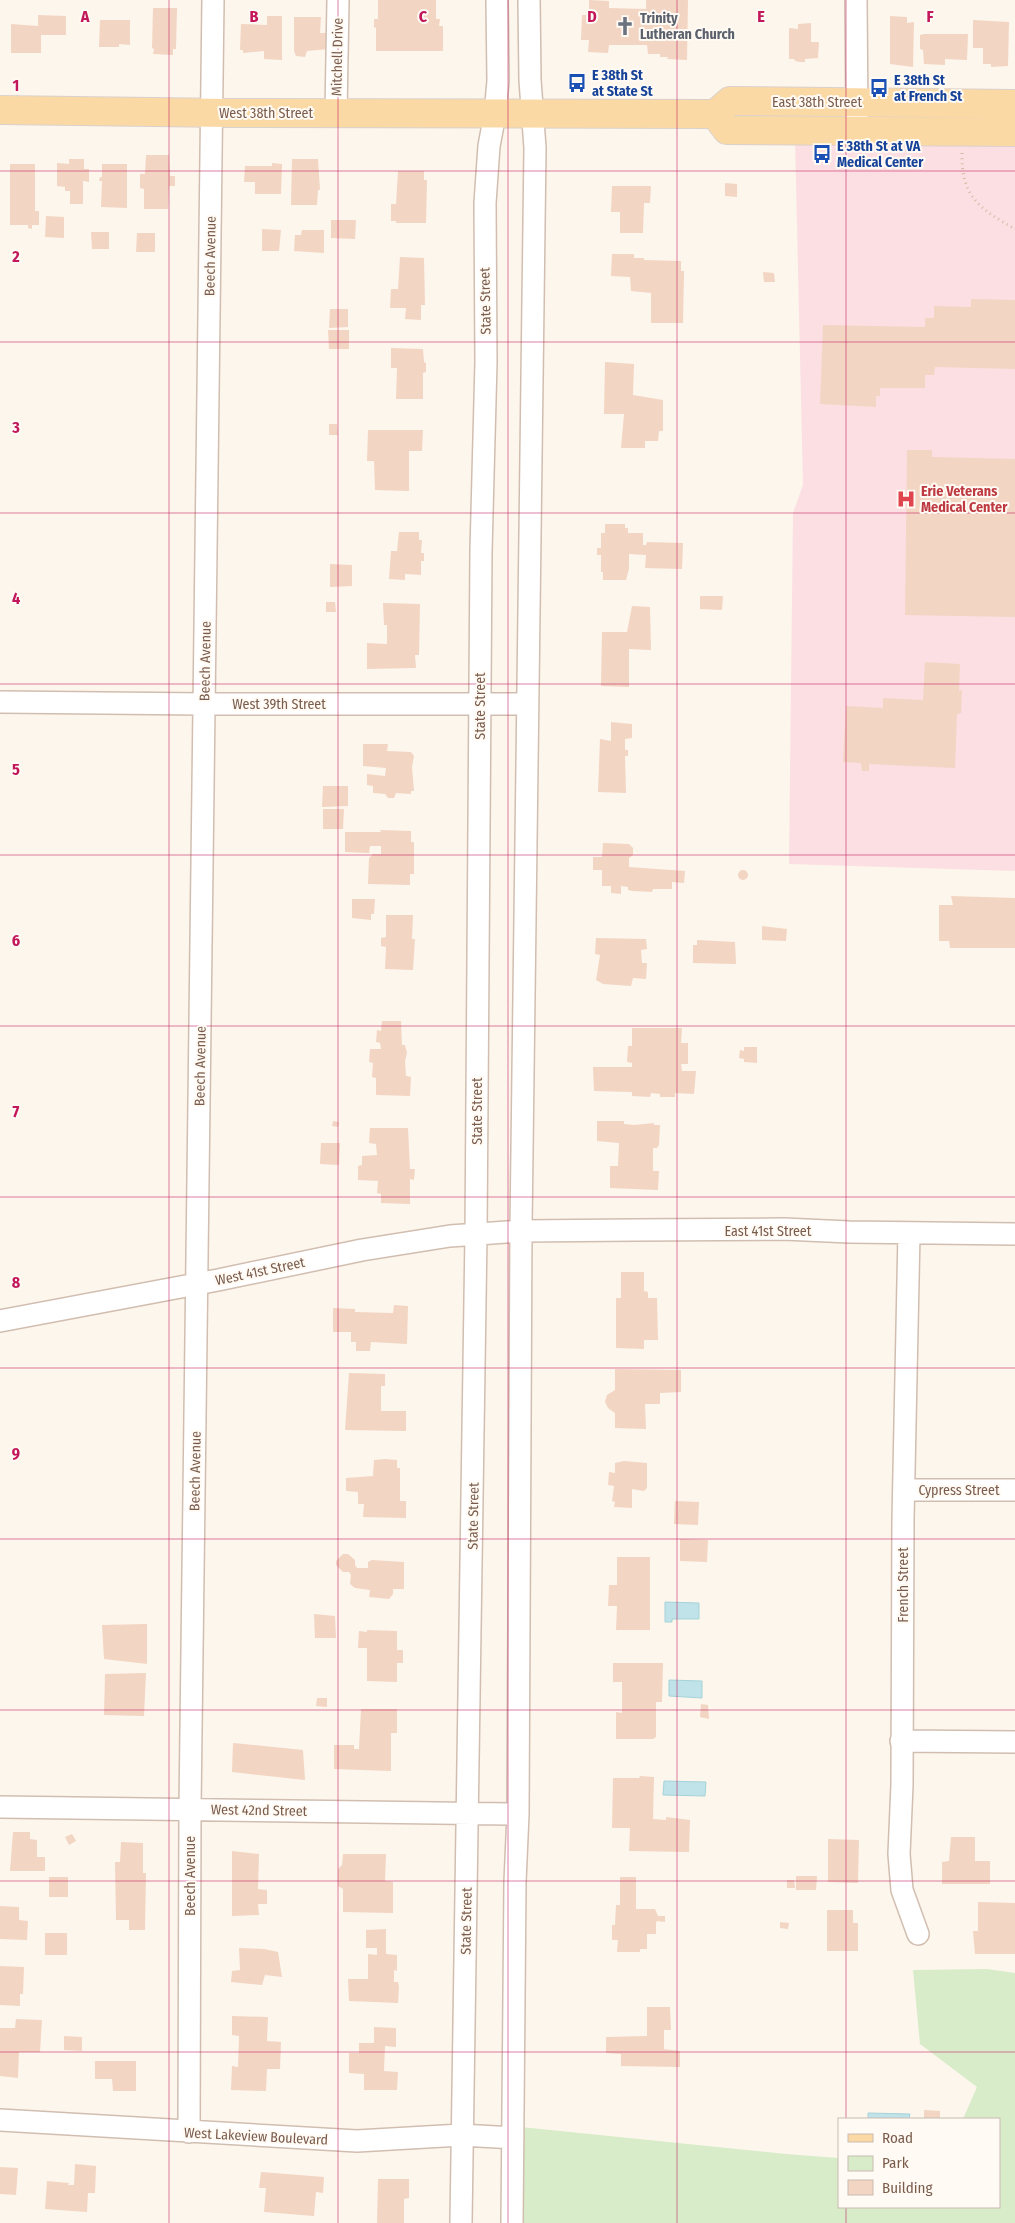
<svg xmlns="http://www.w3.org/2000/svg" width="1015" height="2223" font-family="'Fira Sans Condensed',sans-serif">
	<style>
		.medical { fill: #fbdfe3 }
		.green { fill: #d8ecc9 }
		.water { fill: #bfe3e8; stroke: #a5d3da }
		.building { fill: #f3d5c3 }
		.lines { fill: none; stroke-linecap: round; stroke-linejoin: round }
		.minor-casing { stroke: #d1beb0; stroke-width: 24 }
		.major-casing { stroke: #dad1cd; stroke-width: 30 }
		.path { stroke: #d9b8a5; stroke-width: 3; stroke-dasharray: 1 4; stroke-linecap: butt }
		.minor { stroke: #fff; stroke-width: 21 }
		.major { stroke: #fbd9a5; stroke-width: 28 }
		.grid { fill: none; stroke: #c2185b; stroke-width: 1; stroke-opacity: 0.55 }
		.labels { text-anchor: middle; stroke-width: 4; stroke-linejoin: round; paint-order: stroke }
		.worship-label { font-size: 14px; font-weight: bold; fill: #5b616d; stroke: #fffaf3; text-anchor: start }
		.street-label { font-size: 14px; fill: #7a5c4d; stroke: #fffaf3 }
		.transit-label { font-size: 14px; font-weight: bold; fill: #164399; stroke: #fffaf3; text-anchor: start }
		.health-label { font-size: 14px; font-weight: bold; fill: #be3a42; stroke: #fffaf3; text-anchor: start }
		.grid-label { font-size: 16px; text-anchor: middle; font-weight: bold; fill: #c2185b; stroke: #fffaf3; stroke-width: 4; stroke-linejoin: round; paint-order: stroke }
	</style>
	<rect width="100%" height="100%" fill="#fdf6ec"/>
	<path class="medical" d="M795 139 1015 143V871L789 864 793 513 803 485Z"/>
	<path class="green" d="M987 1969 1015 1973V2223H522L521 2127 786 2154 839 2158V2207H999V2119H963L977 2087 920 2044 913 1970Z"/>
	<path class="water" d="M665 1602 699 1603V1619H672V1622H665Z
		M669 1680 702 1681V1698L669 1696Z
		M664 1781 706 1782 705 1796 663 1795Z
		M868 2113 910 2114 909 2119H868Z"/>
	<path class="building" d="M378 0H436V19H440L439 26H443V51H376V27L374 28V19H378Z
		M589 0 609 1V8L646 9V0H688L687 60 667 59 668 57H660V54H648L647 45H609L608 53 588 52 589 40H581L582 15H589Z
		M153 8H177L176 49H173V55L153 54 154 49 152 48Z
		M38 15 66 16V35H41V53H11V24L38 26Z
		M267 16H282V60L264 59V51L243 53V50H240L241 24 267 25Z
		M890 16 907 17V23L914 22 913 67 890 64Z
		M294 17H321L320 33H328V49L307 51 305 57 296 56 294 51Z
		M100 20H130V45L119 44V47H99Z
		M973 20 1009 22 1008 66 991 67V64H983V48H973Z
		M811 23V42H819L818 58 805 59V62H800L795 61 794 59H789V28L798 29V24Z
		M924 34H968L967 60 945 59V65L924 64 923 50 920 49V35Z
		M146 155H169L170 176H175V186H169L168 209H144V189L140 188V174H145Z
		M69 159H84V169H89V182L83 181V204H70V191H65V187L57 186V163L69 164Z
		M292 159H318L320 190H318L317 205H291Z
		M272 163 282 164 281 194H255V182H244L245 166H272Z
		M10 164H35V211H39V225H32V229L28 228V225H10Z
		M102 164H127V208L101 207 102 181H99L100 177H102Z
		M398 171H424V180H427L426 223H396V221H391V204H396Z
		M725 183 737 184V197L725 196Z
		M612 186H651L650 203H644L643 233H620V212H611Z
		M46 216 64 217V238L45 237Z
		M331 220H356L355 239 331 238Z
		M262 229 281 230 279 251H262Z
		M302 230H324V253L294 251 295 235H301Z
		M91 232H109V249H92Z
		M137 233H155V252H136Z
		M612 254H634V258H644V260L681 261V271H684L683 323H651V293L631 291 630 277 611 276Z
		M400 257 424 258 425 305H421V320L405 319 406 308H390L391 289H398Z
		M763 272 774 273 775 282H764Z
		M971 299 1015 300V369L935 367 934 375H925V388H880V396H876V407L820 404 823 325 925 327V318H934V306L971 307Z
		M330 309H348V327L329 328Z
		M328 330H349V349H329Z
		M391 348 423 349 424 362 426 363V372L423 373V399H396L397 368H391Z
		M605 362 634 364 633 395 663 400V431H659L658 441H645V448H621L624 414H604Z
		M329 424H337L338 435H329Z
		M368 430H423L422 451H409V491L375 490 374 461H367Z
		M907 450H932V457L1015 459V617L905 615Z
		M605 524H625V528H628V533H643V545H646L647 542 683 543 682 569 645 568 646 555 629 554V569L626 580H603V572H601V555H597V548H601V533H605Z
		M399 532H419V540H422L421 553H424V561H421V575L405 574V580L389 579 391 551H397Z
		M330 564 352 565V586L330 587Z
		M700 596H723L722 610 700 609Z
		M326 602H335L336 612H326Z
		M383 603 420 604 419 655H415L416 668 367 669V643L387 644V625H384Z
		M632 606 650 607 651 650 629 649V687L601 686 602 632H627Z
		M925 662 960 664 959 691 962 690 961 713 957 714 955 768 869 764V771H862L861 763 843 762 846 706 883 708V698L923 700Z
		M611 722 632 724V738L625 739V750H628V756H625L626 793 598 792 600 739 611 741Z
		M363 744H388L387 751 411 752 414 756 412 767 414 791H411V794L396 793 394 798H388L385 794 373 793V786L367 785V774L385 776 386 768 363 766Z
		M323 786H348V806L322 807Z
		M323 809H344L343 829H323Z
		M380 830 411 831V842H414V874H410V885L368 884 369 858 373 854H381V846H370L369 853 345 852V832H381Z
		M603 843 629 844 633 848V855L629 858V867L685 871 684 883 672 882V889H653L652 892 633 891 628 890V887L621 886V894L611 893V886H602V870H593V857H602Z
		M738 875a5 5 0 1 1 10 0a5 5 0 1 1-10 0Z
		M951 896 1015 898V948H950L949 941H939V905H953Z
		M352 899H375L374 914H371V920L352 918Z
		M386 915H413L412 939H415L413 970 385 969 386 947 381 946V938L386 937Z
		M762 926 787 929 786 941 762 940Z
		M596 938 646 939 647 949 641 950 642 963H647L646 979 633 978 631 986 603 984 596 980 600 955 595 954Z
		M697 940 735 942 736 964 693 963V945H697Z
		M382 1021H401L402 1045H405L407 1053 405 1061 406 1076 411 1077 410 1096 376 1095V1078L372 1077 373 1063 369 1062 370 1049H381L380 1043 376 1042 377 1030 381 1031Z
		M632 1028H682L681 1043H688V1064H681L682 1071H696L694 1094 675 1093V1097H660V1094L651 1093 650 1097 632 1096V1092L594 1091 593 1067H632V1063L627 1062 628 1046H632Z
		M744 1047H757V1063L744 1062V1059L739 1058 740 1050 744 1051Z
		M333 1121 339 1122 338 1127 332 1126Z
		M597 1121H624V1124L634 1125 654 1123V1125H660L659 1145 657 1148H653V1171H659L658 1190 610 1188V1166H618L619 1143 597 1141Z
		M370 1128H408L410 1169H415L414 1180 410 1179V1204L381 1203V1194L377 1193 378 1181 358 1180V1166L362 1165V1156L377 1155 376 1144 369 1143Z
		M321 1143H340L339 1165 320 1164Z
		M621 1272H644V1291L648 1292V1298H657L658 1340H644V1349L616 1348V1298H621Z
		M394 1305 408 1306 407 1344 371 1342 370 1351H356V1342H351V1332H333V1308L355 1309V1312L393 1313Z
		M615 1369 681 1370V1392L660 1393V1404H645L646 1429 615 1428V1413L608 1408 605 1402 607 1395 615 1390Z
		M349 1373 385 1374V1386H381V1411H406V1431L345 1430Z
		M385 1459 397 1460V1468H400V1501H406V1518L363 1517 364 1504H358V1492L346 1491V1478L373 1476 374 1460Z
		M624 1461 647 1463V1488L644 1491 632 1489V1508L614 1507 615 1502 612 1501 614 1486 608 1485 609 1472 615 1473V1463Z
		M675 1501 699 1502 698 1525 674 1524Z
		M680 1539 708 1540 707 1562 680 1561Z
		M343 1554H348L355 1560V1565L357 1568H368V1562L372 1560 404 1562V1589H393V1594L389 1599 369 1597 370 1590 355 1588 350 1584 351 1575 349 1572H343L336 1565V1561Z
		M617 1557H650V1630H616L617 1606H608L609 1585H617Z
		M314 1614 335 1616 336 1638H315Z
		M147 1624V1664L104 1659 102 1625Z
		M367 1630 397 1631V1650H403V1663H397V1682L367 1681V1648H358L359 1631 367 1632Z
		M613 1663H663L662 1702H656V1737L653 1739H616V1712L622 1713V1682H613Z
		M146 1673 144 1716 104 1715 105 1674Z
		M317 1698H327V1707L316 1706Z
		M701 1704 708 1705 709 1719 700 1717Z
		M361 1709H397V1733H391V1771L334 1769V1745H354V1749H359Z
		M233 1743 303 1750 305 1780 232 1772Z
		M640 1776 654 1777 653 1819 666 1820V1817L690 1820 689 1852 629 1851 630 1828H612L613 1778H639Z
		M13 1832H30V1839L37 1840V1857H45V1871H10Z
		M72 1834 76 1841 69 1845 65 1837Z
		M951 1837H975V1861H990V1884H942V1862L949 1861Z
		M828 1839 859 1840 858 1883 828 1882Z
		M121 1842 143 1843V1873H146L145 1930H129V1920H116L115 1862H120Z
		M232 1851 259 1854 258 1889 267 1890V1904H258L259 1915 232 1916Z
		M343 1854H386L385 1881 393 1882V1913L343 1912V1889L338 1886V1869L342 1865Z
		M796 1876H817L816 1890H796Z
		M49 1877H68V1897H49Z
		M620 1877H636V1909H655L658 1916H665V1922L657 1921 656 1923V1934H647V1949H640V1952H617L618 1940H612V1925H615L616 1905H620Z
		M787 1880H794L795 1888H787Z
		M978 1902 1015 1903V1954H975L973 1931H978Z
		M0 1906 19 1907V1920L28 1921 27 1940 0 1939Z
		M827 1910H853V1923H858V1951H827Z
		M780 1922 789 1923 788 1929 780 1928Z
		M386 1929V1954L397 1955V1971L394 1970V1982H398L399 1987 398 2003 349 2001 348 1979H368V1954L377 1955V1948H366V1930Z
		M45 1933H67V1955H45Z
		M239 1948 264 1949 278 1952 282 1977 265 1975 262 1985 231 1982 232 1971 240 1970Z
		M0 1966 24 1967 23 1994H20V2006L0 2005Z
		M647 2007H670L671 2030H664V2049L680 2051V2067L621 2066V2054L606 2053V2037L647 2036Z
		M232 2016 268 2017 267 2041 281 2042 280 2069H267L266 2091 231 2090 232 2066 238 2067 239 2036 232 2035Z
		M16 2019 42 2020 40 2052H19L18 2078 0 2076V2028H15Z
		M374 2027 396 2028V2047L385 2046 384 2071 398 2072 397 2090H364V2074L349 2073V2053H359V2043H374Z
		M64 2036 82 2037V2051L64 2050Z
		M95 2061H136V2091H113L112 2079H95Z
		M924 2110 940 2111V2119H924Z
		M75 2164 96 2166 95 2193H88L87 2212 45 2209 47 2181 69 2183 68 2185H74Z
		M0 2167 18 2168 16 2195 0 2194Z
		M261 2172 324 2177 323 2193 316 2192 314 2216 264 2212 266 2188H259Z
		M378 2179H409V2198L404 2199V2223H377Z"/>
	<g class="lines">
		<g class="minor-casing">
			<path id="minor" d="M856 0 857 117
				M336 113 338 0
				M0 702 204 704H527
				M909 1233 903 1519 902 1785 899 1854 902 1890 918 1934
				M0 1321 218 1280 362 1250 450 1236 521 1231 636 1230 784 1229 849 1232 1015 1234
				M904 1490H1015
				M901 1741 1015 1742
				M0 1807 518 1814
				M0 2120 357 2141 461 2135 513 2138
				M189 2132 190 1809 213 0
				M461 2223 476 1234 481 551 486 362 485 203 489 146 495 114 498 81 497 0
				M512 2223 515 1882 518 1814 521 1227 535 148 530 80 529 0"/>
		</g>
		<g class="major-casing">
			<path id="major" d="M1015 104 730 101 715 114 727 130 1015 132
				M0 110 229 113 715 114"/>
		</g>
		<path class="path" d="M962 153C961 197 980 209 1015 229"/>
		<use href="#minor" class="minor"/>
		<use href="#major" class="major"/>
	</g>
	<path class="grid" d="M169 0V2223M338 0V2223M508 0V2223M677 0V2223M846 0V2119M0 171H1015M0 342H1015M0 513H1015M0 684H1015M0 855H1015M0 1026H1015M0 1197H1015M0 1368H1015M0 1539H1015M0 1710H1015M0 1881H1015M0 2052H1015M846 2207V2223"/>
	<defs>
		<g id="church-bare" transform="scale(1.5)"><path d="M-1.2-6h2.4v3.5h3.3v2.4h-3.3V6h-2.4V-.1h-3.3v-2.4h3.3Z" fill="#6b7280" stroke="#fffaf3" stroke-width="2.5" paint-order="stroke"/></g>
		<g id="bus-bare" transform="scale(1.5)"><path d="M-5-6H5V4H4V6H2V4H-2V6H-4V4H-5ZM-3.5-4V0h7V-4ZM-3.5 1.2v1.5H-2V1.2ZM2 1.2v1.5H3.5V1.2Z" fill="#1a4fb4" stroke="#fffaf3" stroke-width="2.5" paint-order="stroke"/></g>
		<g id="hospital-bare" transform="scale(1.5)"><path d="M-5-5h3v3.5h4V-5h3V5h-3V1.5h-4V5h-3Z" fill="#e0444e" stroke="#fffaf3" stroke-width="2.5" paint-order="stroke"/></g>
	</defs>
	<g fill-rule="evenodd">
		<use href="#church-bare" x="625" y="26"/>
		<use href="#bus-bare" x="577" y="83"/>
		<use href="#bus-bare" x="879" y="88"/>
		<use href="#bus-bare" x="822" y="154"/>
		<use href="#hospital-bare" x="906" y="499"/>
	</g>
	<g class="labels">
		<g class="worship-label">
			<text x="640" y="23">Trinity<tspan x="640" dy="16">Lutheran Church</tspan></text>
		</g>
		<g class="street-label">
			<text transform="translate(337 57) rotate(-89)" y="5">Mitchell Drive</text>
			<text x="817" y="107">East 38th Street</text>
			<text x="266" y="118">West 38th Street</text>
			<text transform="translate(210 256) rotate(-89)" y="5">Beech Avenue</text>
			<text transform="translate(485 301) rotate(-91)" y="5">State Street</text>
			<text transform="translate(205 661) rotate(-89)" y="5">Beech Avenue</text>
			<text x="279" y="709">West 39th Street</text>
			<text transform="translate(480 706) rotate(-90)" y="5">State Street</text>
			<text transform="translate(200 1066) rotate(-89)" y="5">Beech Avenue</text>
			<text transform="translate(477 1111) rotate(-90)" y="5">State Street</text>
			<text x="768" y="1236">East 41st Street</text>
			<text transform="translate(260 1271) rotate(-12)" y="5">West 41st Street</text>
			<text transform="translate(195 1471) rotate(-89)" y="5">Beech Avenue</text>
			<text x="959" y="1495">Cypress Street</text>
			<text transform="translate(473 1516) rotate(-89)" y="5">State Street</text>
			<text transform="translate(903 1585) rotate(-90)" y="5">French Street</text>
			<text transform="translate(259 1810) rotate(1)" y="5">West 42nd Street</text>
			<text transform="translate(190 1876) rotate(-90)" y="5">Beech Avenue</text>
			<text transform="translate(466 1921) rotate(-89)" y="5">State Street</text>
			<text transform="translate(256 2136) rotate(3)" y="5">West Lakeview Boulevard</text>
		</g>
		<g class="transit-label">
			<text x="592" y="80">E 38th St<tspan x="592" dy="16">at State St</tspan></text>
			<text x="894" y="85">E 38th St<tspan x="894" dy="16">at French St</tspan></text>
			<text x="837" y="151">E 38th St at VA<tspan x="837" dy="16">Medical Center</tspan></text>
		</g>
		<g class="health-label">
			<text x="921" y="496">Erie Veterans<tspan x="921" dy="16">Medical Center</tspan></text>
		</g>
	</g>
	<g class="grid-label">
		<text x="85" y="22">A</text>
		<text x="254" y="22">B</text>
		<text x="423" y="22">C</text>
		<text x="592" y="22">D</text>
		<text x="761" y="22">E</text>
		<text x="930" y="22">F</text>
		<text x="16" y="91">1</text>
		<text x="16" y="262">2</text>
		<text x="16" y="433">3</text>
		<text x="16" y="604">4</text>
		<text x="16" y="775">5</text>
		<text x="16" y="946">6</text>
		<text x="16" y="1117">7</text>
		<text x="16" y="1288">8</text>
		<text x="16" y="1459">9</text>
	</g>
	<rect x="838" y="2118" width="162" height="90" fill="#fffaf3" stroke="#cabbb1"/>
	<rect x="848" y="2134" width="25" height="8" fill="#fbd9a5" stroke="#cabbb1"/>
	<text x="882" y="2143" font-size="15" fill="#7a5c4d">Road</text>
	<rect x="848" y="2156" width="25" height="15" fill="#d8ecc9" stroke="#cabbb1"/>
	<text x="882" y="2168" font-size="15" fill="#7a5c4d">Park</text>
	<rect x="848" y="2180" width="25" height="15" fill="#f3d5c3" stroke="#cabbb1"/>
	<text x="882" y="2193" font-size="15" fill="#7a5c4d">Building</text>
</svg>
